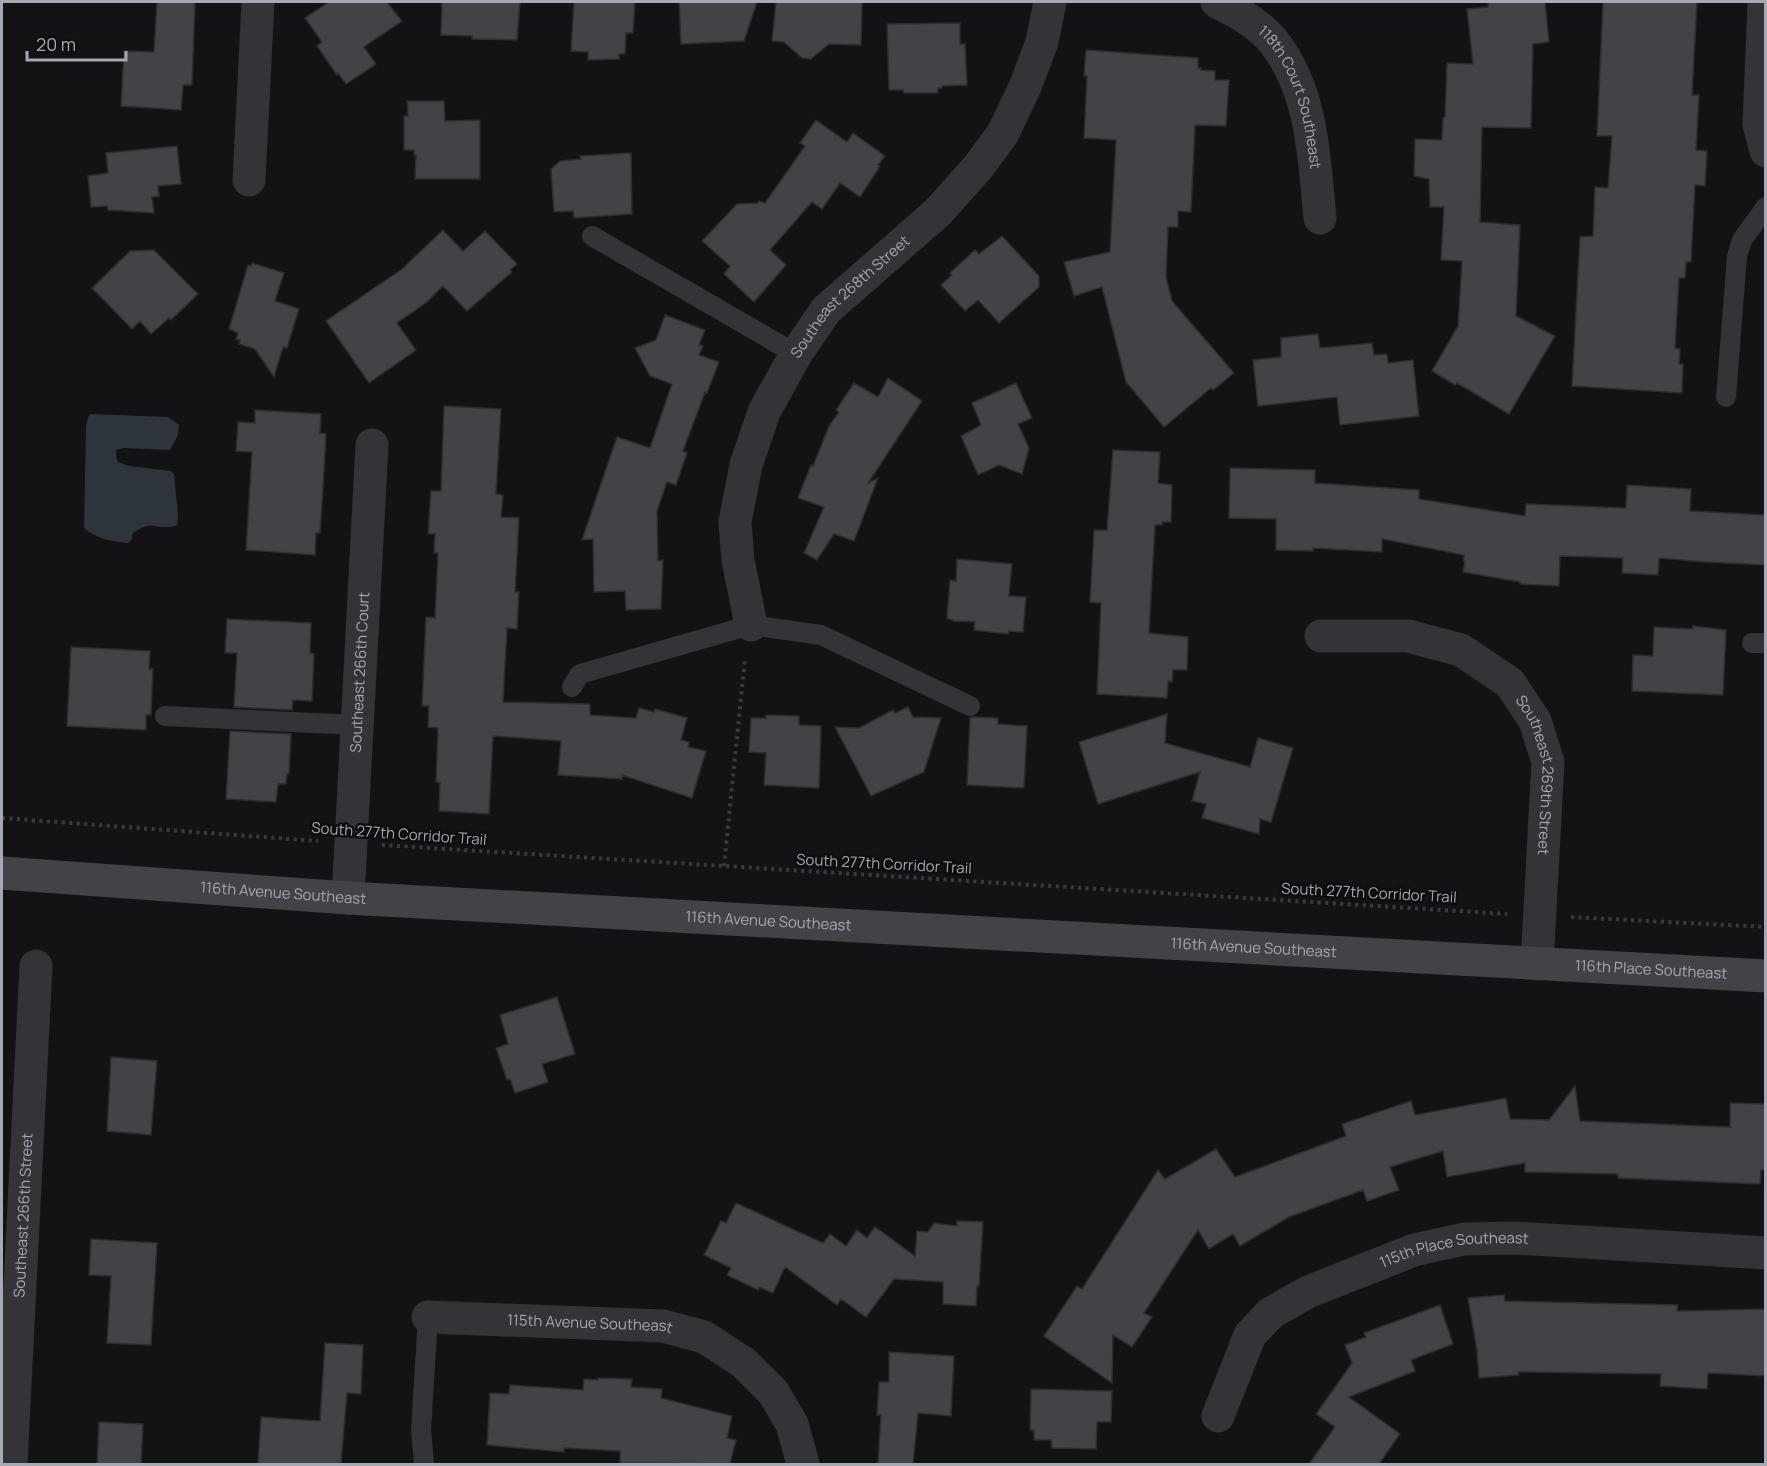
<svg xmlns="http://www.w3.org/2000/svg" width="1767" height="1466" font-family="Manrope,sans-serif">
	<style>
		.water { fill: #2d343b }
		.building { fill: #424347; stroke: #2d2d30; stroke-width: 1.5 }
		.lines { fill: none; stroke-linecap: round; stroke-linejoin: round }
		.path { stroke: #3a3b3f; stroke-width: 4; stroke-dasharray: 3 4.5; stroke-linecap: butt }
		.lane { stroke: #343438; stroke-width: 20 }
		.street { stroke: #343438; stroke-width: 33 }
		.secondary { stroke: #424348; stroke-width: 33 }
		.labels { text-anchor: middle; stroke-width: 5; stroke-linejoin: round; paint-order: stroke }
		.street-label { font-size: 15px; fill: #a5a9b3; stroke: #0e0d0f }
	</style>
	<rect width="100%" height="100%" fill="#131214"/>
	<path class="water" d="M91 414 168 417 179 425 178 435 170 450 124 448 116 450V456L118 462 129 466 171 471 174 474 178 514 177 525C158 532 153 518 133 533L131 541 127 543C110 541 97 539 84 528L86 427 88 417Z"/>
	<path class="building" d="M157 2H195L192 85H183L181 110 121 106 124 51 154 52Z
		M329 2H387L402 21 364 47 376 64 346 84 338 73 337 75 317 46 322 42 305 18Z
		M442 2H520L517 40 472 39V36L441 35Z
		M574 2H635L633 33H626L625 54H619V59L588 60V52L571 51Z
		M679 2H757L744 41 681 44Z
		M776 2H862L861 45 829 44 811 59 802 58 784 42 772 41Z
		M1488 2H1545L1549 42 1533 44 1531 128 1482 127 1480 222 1520 225 1516 316 1555 336 1509 414 1457 383 1455 385 1432 371 1458 326 1462 261 1441 260 1444 207H1430L1429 179 1414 176 1415 139 1442 140 1443 118 1445 117 1447 63 1473 64 1467 9 1488 7Z
		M1603 2H1697L1692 95H1699L1696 150 1707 151 1705 186 1695 185 1691 262H1686L1685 278H1679L1675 348 1680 349 1679 364H1683L1682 393 1572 386 1580 237 1593 236 1595 187 1608 188 1612 136H1597Z
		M960 23V44H965L967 85 942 86V88H938V93H904L903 90H889L887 24Z
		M1086 50 1198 58V68H1201V70L1215 71V80H1229L1226 126 1195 125 1191 212 1178 211V227H1168L1166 277 1172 301 1234 373 1213 390 1211 388 1164 427 1126 382 1102 287 1074 296 1064 262 1110 252 1116 140 1084 138 1087 76H1084Z
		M407 101H444L445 121 480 120V179H415L416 155H414V150H404V116H408Z
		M816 120 847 142 853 133 885 156 878 165 880 166 860 197 840 183 822 209 812 202 770 250 786 265 754 302 724 274 730 266 702 241 737 204 758 203 759 201 765 203 805 146 800 143Z
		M177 146 181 184 158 186 159 196 152 197 154 213 108 210 107 206 91 207 88 176 108 173 106 153Z
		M631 153 632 214 574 218 573 211 554 212 551 169 560 161 581 159 580 156Z
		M443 230 463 251 485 231 517 264 510 270 512 272 467 311 443 286 427 302 397 323 416 350 369 383 326 321 402 269Z
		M1002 236 1039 276V287L999 323 978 300 965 311 941 285 952 275 950 273 975 250 979 254Z
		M154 250 198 294 171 320 169 318 151 334 140 321 132 329 92 288 130 251Z
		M252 263 284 273 275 301 299 309 287 348 283 347 274 377 255 349 239 344 240 340 236 339 238 333 229 329 248 265 251 266Z
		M665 315 705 330 699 345 703 346 699 355 719 362 707 393 705 392 683 451 687 453 676 485 667 482 657 511 658 561 663 560 661 609 626 610 625 591 594 592 593 539 582 540 617 437 650 448 672 384 650 376 635 348 656 340Z
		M1318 334 1320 348 1372 343 1374 355 1387 354 1388 363 1413 360 1419 416 1340 425 1337 397 1258 406 1253 360 1281 357V338Z
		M888 378 922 401 868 483 878 478 854 541 834 534 817 560 804 553 824 507 798 498 811 465 813 466 829 426 839 412 836 410 854 383 878 397Z
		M1016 383 1032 418 1018 424 1029 448 1022 474 999 465 978 475 961 436 981 425 972 403Z
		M444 406 501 409 496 494 503 495 501 517 519 518 515 592H519L517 629 507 628 503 702 590 704V715L636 718 639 708 654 712 655 709 687 718 681 740 689 742 688 747 706 751 692 798 622 775V779L558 775 561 741 493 736 489 814 439 811 440 783 436 782 438 728 428 727 429 706H422L426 617 435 618 438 553H434L435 534H428L431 491H441Z
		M255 410 321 414 320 433 326 434 323 488 320 533H316L315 555 246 550 252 452 236 451 238 422 255 423Z
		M1113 450 1160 452 1158 483 1172 485 1171 522H1162V525H1155L1149 633 1188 637 1187 670H1173L1172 682 1168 681 1167 698 1097 694 1101 603 1090 602 1094 530H1107Z
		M1230 468 1315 470V483L1419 490V499L1525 516 1526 504 1626 508 1627 485 1691 489 1690 511 1766 515V565L1705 562 1659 558 1658 575 1622 573 1623 558 1560 556 1559 586 1520 584V582L1463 572 1465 561H1463L1464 555 1382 539V552L1313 548V551L1276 550V519L1229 518Z
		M957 559 1012 564 1009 596 1026 597 1023 632 1009 631 1008 634 974 630 975 622 954 621 947 618 950 580 956 581Z
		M227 619 311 623 310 653 314 654 312 701 293 700 292 710 234 707 237 653H225Z
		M1693 626 1726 630 1723 695 1632 691 1633 655 1653 656 1654 627 1693 629Z
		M71 647 150 651 149 669H153L151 715H146V730L67 726Z
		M908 707 913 717 941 718 924 772 871 796 835 727 859 728 893 710 895 713Z
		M1167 714 1165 743 1250 767 1258 738 1293 748 1271 822 1260 819 1259 834 1202 818 1206 804 1192 801 1200 772 1098 804 1079 742Z
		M766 715 799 716V725L821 726 819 788 764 785 766 753 749 752 751 718H766Z
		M974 717 998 718V724L1027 726 1024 788 967 785 970 718Z
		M230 731 291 734 289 774H287L286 784H278L276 802 226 799Z
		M557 997 575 1054 542 1064 548 1082 515 1093 510 1079 507 1080 496 1048 508 1044 500 1015Z
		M111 1057 157 1061 151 1135 107 1131Z
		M1575 1086 1580 1121 1730 1127V1103L1766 1104V1170H1761L1760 1184 1618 1178V1174L1525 1172V1163L1447 1177 1443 1151 1390 1167 1399 1190 1367 1201 1363 1190 1289 1217 1240 1246 1233 1234 1209 1249 1198 1230 1144 1313 1152 1317 1132 1347 1113 1335 1112 1383 1044 1336 1077 1286 1082 1289 1158 1170 1165 1179 1216 1149 1235 1177 1346 1136 1342 1124 1411 1101 1415 1115 1506 1098 1510 1119 1549 1120Z
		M736 1203 823 1243 830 1234 846 1246 857 1230 867 1238 875 1227 915 1256 917 1231 928 1232 934 1223 957 1226V1221L983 1222 979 1286H977L976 1306 943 1304V1282L894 1279 866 1317 841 1299 837 1305 785 1267 773 1293 759 1287 758 1290 727 1275 731 1268 704 1255 721 1221 726 1223Z
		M91 1239 157 1243 151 1345 107 1343 111 1276 89 1275Z
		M1504 1295 1505 1301 1678 1305 1677 1311 1766 1309V1376L1708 1373 1707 1389 1660 1386 1661 1374 1518 1372 1519 1375 1479 1378 1477 1351 1468 1298Z
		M1440 1305 1453 1344 1411 1360 1415 1371 1349 1397 1400 1434 1379 1464H1309L1335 1427 1316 1414 1352 1363 1345 1345 1366 1337 1364 1333Z
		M325 1343 363 1345 361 1394 347 1393 341 1464H258L261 1417 320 1421Z
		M889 1352 954 1356 951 1416 918 1413 913 1464H878L881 1415H877L879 1382H889Z
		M598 1378 632 1379 631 1387 662 1389 661 1398 732 1416 727 1438 736 1440 730 1464 620 1463V1451L564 1448V1452L487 1445 490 1393 509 1394 510 1385 583 1390 584 1379 598 1380Z
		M1031 1389 1112 1391 1111 1422H1097L1096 1449 1052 1448 1051 1440H1034V1430H1030Z
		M99 1422 143 1424 141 1464H97Z"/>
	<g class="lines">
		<path class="path" d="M2 818 318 841
			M382 845 1507 914
			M724 866 745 658
			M1571 917 1766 927"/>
		<path class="lane" d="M592 236 796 354
			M1726 397 1737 256 1742 240 1766 207
			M1752 643H1766
			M572 687 580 674 751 625 821 635 970 706
			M165 716 357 725
			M424 1464 421 1430 428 1317"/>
		<g class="street">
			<path id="s1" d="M1217 2C1236 11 1259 24 1273 41 1313 91 1314 158 1320 218"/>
			<path d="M1764 2 1759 124 1766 151"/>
			<path d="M249 180 258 2"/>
			<path id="s2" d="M751 625 738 560 735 522 746 465 764 412 796 354 826 310 938 212 979 166 1003 133 1025 87 1042 42 1050 2"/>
			<path id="s3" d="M1321 636H1408L1461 650 1510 683 1535 721 1548 762 1537 964"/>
			<path id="s4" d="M348 898 372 445"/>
			<path id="s5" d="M428 1317 663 1326 704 1337 744 1363 773 1392 792 1424 803 1464"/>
			<path id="s6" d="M1218 1416 1250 1335 1271 1313 1308 1292 1414 1250 1464 1239 1515 1238 1766 1253"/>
			<path id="s7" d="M11 1464 36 966"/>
		</g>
		<path class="secondary" id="s8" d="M2 873 348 898 1766 976"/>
	</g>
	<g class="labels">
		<g class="street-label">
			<text dy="5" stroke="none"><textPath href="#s1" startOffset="128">118th Court Southeast</textPath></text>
			<text dy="5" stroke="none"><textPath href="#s2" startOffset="364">Southeast 268th Street</textPath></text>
			<text dy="5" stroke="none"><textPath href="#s4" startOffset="226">Southeast 266th Court</textPath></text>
			<text dy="5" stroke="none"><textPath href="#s3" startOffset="300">Southeast 269th Street</textPath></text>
			<text transform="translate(399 834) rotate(4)" y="5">South 277th Corridor Trail</text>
			<text transform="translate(884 864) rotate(3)" y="5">South 277th Corridor Trail</text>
			<text dy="5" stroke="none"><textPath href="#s8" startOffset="282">116th Avenue Southeast</textPath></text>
			<text transform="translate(1369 893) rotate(3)" y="5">South 277th Corridor Trail</text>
			<text dy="5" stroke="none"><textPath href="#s8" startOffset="768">116th Avenue Southeast</textPath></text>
			<text dy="5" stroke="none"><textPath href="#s8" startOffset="1254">116th Avenue Southeast</textPath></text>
			<text dy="5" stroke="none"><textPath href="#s8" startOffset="1652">116th Place Southeast</textPath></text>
			<text dy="5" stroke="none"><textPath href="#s7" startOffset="249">Southeast 266th Street</textPath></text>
			<text dy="5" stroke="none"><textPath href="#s6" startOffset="314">115th Place Southeast</textPath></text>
			<text dy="5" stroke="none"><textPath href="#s5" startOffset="162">115th Avenue Southeast</textPath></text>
		</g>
	</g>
	<rect width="1767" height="1466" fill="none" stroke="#a5a9b3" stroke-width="6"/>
	<path d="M27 51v9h99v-9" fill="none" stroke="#a5a9b3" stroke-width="3"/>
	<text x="36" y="51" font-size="18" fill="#a5a9b3" stroke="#0e0d0f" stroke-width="4.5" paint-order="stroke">20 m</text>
</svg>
